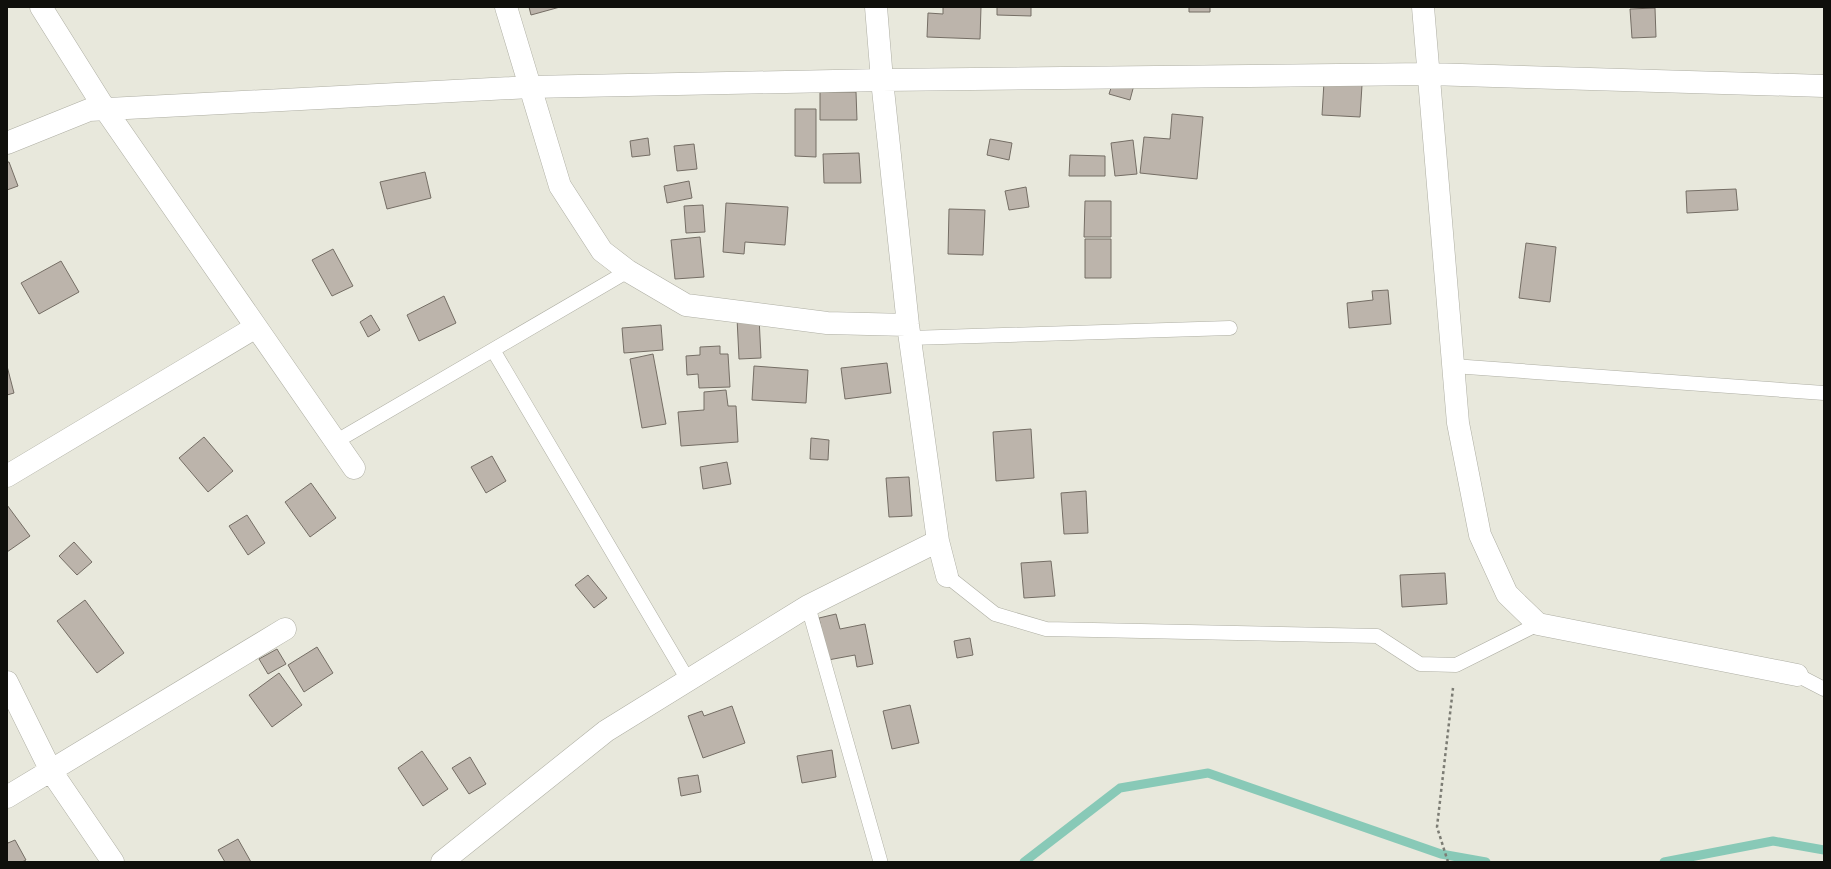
<svg xmlns="http://www.w3.org/2000/svg" width="1831" height="869" font-family="Rubik,sans-serif">
	<style>
		.lines { fill: none; stroke-linecap: round; stroke-linejoin: round }
		.stream { stroke: #88c9b7; stroke-width: 9 }
		.building { fill: #bcb4ab; stroke: #756e65 }
		.service-casing { stroke: #aeaea3; stroke-width: 15 }
		.minor-casing { stroke: #aeaea3; stroke-width: 23 }
		.path { stroke: #7c7c74; stroke-width: 2.5; stroke-dasharray: 3 3; stroke-linecap: butt }
		.service { stroke: #fff; stroke-width: 14 }
		.minor { stroke: #fff; stroke-width: 22 }
	</style>
	<rect width="100%" height="100%" fill="#e8e8dc"/>
	<g class="lines">
		<path class="stream" d="M1024 862 1120 788 1208 773 1441 854 1486 862
			M1664 862 1773 841 1824 850"/>
	</g>
	<path class="building" d="M529 7H560L531 15Z
		M943 7H981L980 39 927 37 928 13 943 14Z
		M997 7H1031V16L997 15Z
		M1189 7H1210V12H1189Z
		M1655 8 1656 37 1632 38 1630 9Z
		M1114 79 1134 85 1130 100 1109 94Z
		M1324 82 1362 85 1360 117 1322 115Z
		M820 92H856L857 120H820Z
		M795 109H816V157L795 156Z
		M1172 114 1203 117 1197 179 1140 173 1144 137 1170 139Z
		M648 138 650 155 632 157 630 141Z
		M990 139 1012 143 1009 160 987 155Z
		M1133 140 1137 174 1115 176 1111 143Z
		M694 144 697 169 677 171 674 146Z
		M859 153 861 183H824L823 154Z
		M1070 155 1105 156V176H1069Z
		M7 162H9L18 186 7 190Z
		M425 172 431 198 387 209 380 182Z
		M689 181 692 198 667 203 664 186Z
		M1026 187 1029 207 1009 210 1005 191Z
		M1736 189 1738 210 1687 213 1686 191Z
		M1085 201H1111V237H1084Z
		M726 203 788 207 785 245 745 242 744 254 723 252Z
		M703 205 705 232 686 233 684 206Z
		M949 209 985 210 983 255 948 254Z
		M700 237 704 277 675 279 671 240Z
		M1085 239H1111V278H1085Z
		M1526 243 1556 247 1550 302 1519 298Z
		M333 249 353 286 332 296 312 260Z
		M61 261 79 292 39 314 21 283Z
		M1388 290 1391 324 1349 328 1347 303 1373 300 1372 291Z
		M444 296 456 323 419 341 407 315Z
		M371 315 380 330 368 337 360 322Z
		M759 317 761 358 739 359 737 318Z
		M661 325 663 350 624 353 622 328Z
		M720 346V354H728L730 387 699 388 698 374 687 375 686 356 700 355V347Z
		M653 354 666 424 642 428 630 359Z
		M887 363 891 393 845 399 841 368Z
		M7 366 14 393 7 395Z
		M754 366 808 370 806 403 752 400Z
		M726 390 728 406H736L738 442 681 446 678 412 704 410V392Z
		M1031 429 1034 478 996 481 993 432Z
		M204 437 233 471 208 492 179 458Z
		M811 438 829 440 828 460 810 459Z
		M492 456 506 481 486 493 471 467Z
		M727 462 731 484 703 489 700 467Z
		M909 477 912 516 889 517 886 478Z
		M311 483 336 518 310 537 285 502Z
		M1086 491 1088 533 1064 534 1061 493Z
		M7 505 30 536 7 552Z
		M247 515 265 543 248 555 229 526Z
		M74 542 92 562 77 575 59 556Z
		M1051 561 1055 596 1024 598 1021 563Z
		M1445 573 1447 604 1402 607 1400 575Z
		M588 575 607 598 594 608 575 585Z
		M85 600 124 653 97 673 57 621Z
		M836 614 840 629 865 624 873 664 857 667 855 655 828 660 819 618Z
		M970 638 973 655 957 658 954 641Z
		M317 647 333 673 304 692 288 665Z
		M277 649 286 664 268 674 259 659Z
		M279 673 302 705 272 727 249 695Z
		M910 705 919 743 892 749 883 711Z
		M732 706 745 743 703 758 688 716 702 711 704 716Z
		M832 750 836 777 802 783 797 756Z
		M422 751 448 789 423 806 398 768Z
		M470 757 486 784 469 794 452 768Z
		M698 775 701 792 681 796 678 778Z
		M238 839 251 862H225L218 850Z
		M7 840 8 843 15 840 26 860 22 862H7Z"/>
	<g class="lines">
		<g class="service-casing">
			<path id="service" d="M910 338 1230 328
				M493 350 688 680
				M1453 366 1824 393
				M335 442 628 271
				M947 576 995 614 1046 629 1377 636 1420 664 1456 665 1538 624
				M808 606 880 860
				M1797 675 1824 689"/>
		</g>
		<g class="minor-casing">
			<path id="minor" d="M41 7 105 109 354 468
				M506 7 560 186 602 251 628 271 686 305 827 323 908 325
				M876 7 882 80 908 325 938 541 947 576
				M1423 7 1458 423 1480 535 1507 594 1538 624 1797 675
				M7 143 89 110 530 87 882 80 1429 74 1824 86
				M7 476 256 327
				M7 682 51 771 113 862
				M7 797 285 629
				M442 862 606 731 808 606 938 541"/>
		</g>
		<path class="path" d="M1448 862 1437 827 1453 688"/>
		<use href="#service" class="service"/>
		<use href="#minor" class="minor"/>
	</g>
	<rect width="1831" height="869" fill="none" stroke="#0f0f0b" stroke-width="16"/>
</svg>
